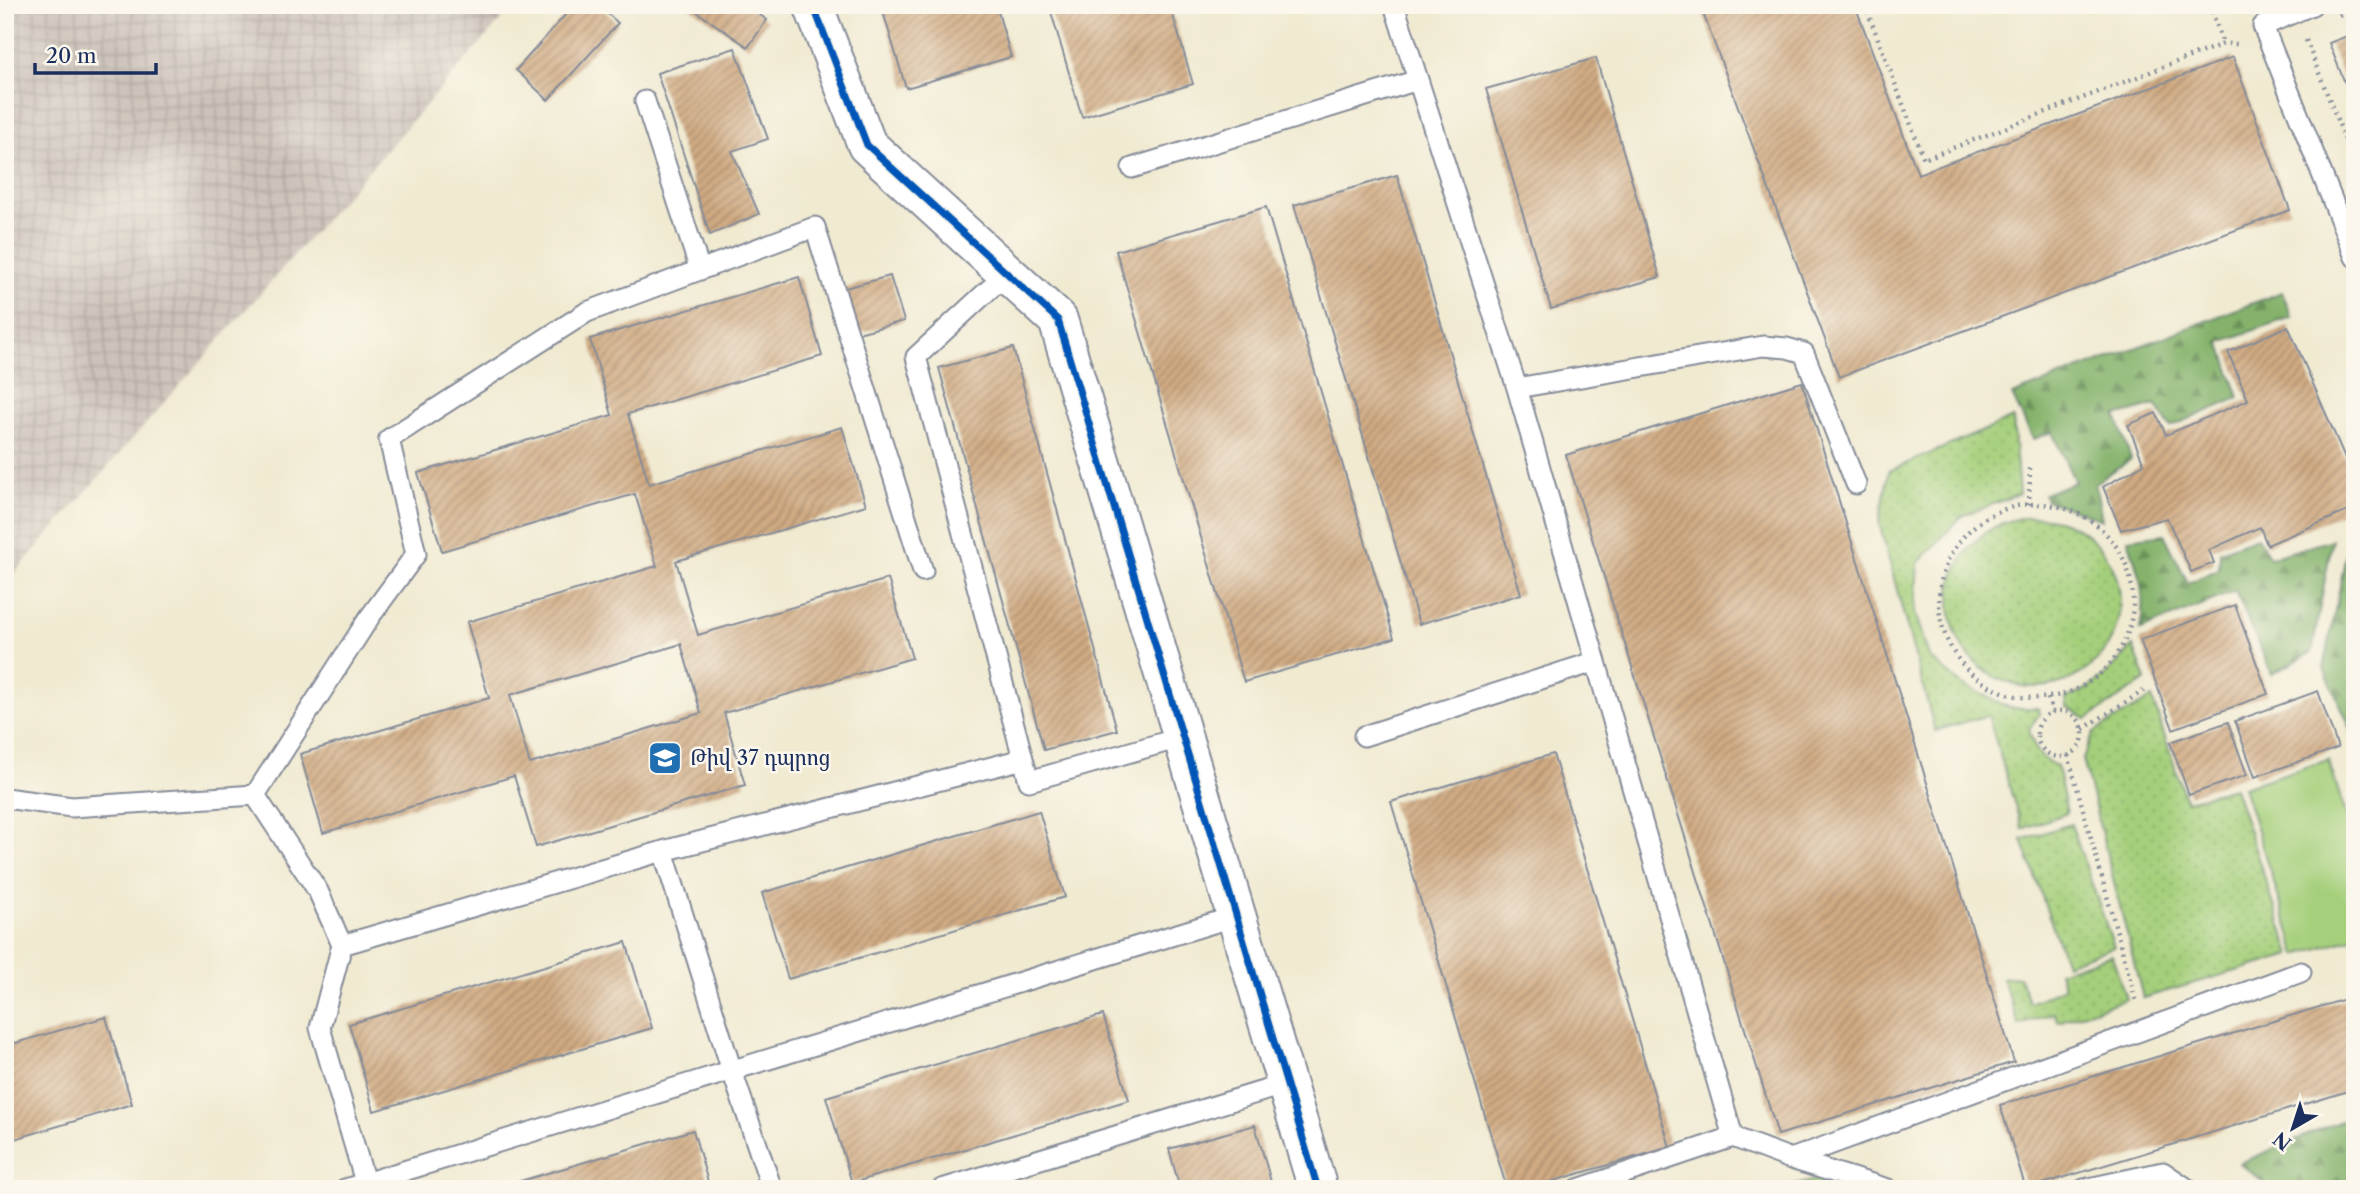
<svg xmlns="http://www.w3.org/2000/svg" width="2360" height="1194" font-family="'Libre Caslon Text','Noto Serif Armenian',serif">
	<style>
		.industrial { fill: url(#industrial-grid) }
		.green { fill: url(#green-dots); stroke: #607f6c; stroke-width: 2 }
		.forest { fill: url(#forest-firs); stroke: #507064; stroke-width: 2 }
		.pitch { fill: #a5cf7a; stroke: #607f6c; stroke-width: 2 }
		.building { fill: url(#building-hatch); fill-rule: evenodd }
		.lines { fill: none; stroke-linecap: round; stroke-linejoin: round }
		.lane-casing { stroke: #868c98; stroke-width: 23 }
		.street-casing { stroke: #868c98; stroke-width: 42 }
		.path { stroke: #868c98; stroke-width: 4.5; stroke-dasharray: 2 5; stroke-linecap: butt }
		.lane { stroke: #fff; stroke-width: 19 }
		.street { stroke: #fff; stroke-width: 38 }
		.cycleway-casing { stroke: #fbf7ec; stroke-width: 11 }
		.cycleway { stroke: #0057b8; stroke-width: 7 }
		.labels { text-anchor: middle; stroke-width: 5; stroke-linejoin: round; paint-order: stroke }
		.poi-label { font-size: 21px; fill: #1b2f5e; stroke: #fbf7ec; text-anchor: start }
	</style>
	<defs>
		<pattern id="industrial-grid" width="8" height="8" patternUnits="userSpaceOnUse" patternTransform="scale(1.75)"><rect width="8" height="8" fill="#ccc2b9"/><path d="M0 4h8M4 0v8" fill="none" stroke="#afa7a1"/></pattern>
		<pattern id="green-dots" width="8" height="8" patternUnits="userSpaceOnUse" patternTransform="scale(1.75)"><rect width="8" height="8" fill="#a5cf7a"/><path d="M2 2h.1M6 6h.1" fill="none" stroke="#8db26c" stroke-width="1.8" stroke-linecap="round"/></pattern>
		<pattern id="forest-firs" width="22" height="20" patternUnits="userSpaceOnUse" patternTransform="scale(1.75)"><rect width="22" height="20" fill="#84b26a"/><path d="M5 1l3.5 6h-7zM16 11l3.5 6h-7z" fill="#6b915a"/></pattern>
		<pattern id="building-hatch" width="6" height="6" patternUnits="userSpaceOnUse" patternTransform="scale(1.75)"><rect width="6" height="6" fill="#d0aa82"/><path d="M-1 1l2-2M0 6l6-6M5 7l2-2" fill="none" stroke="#a88b6e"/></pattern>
	</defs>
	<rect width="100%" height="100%" fill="#fbf7ec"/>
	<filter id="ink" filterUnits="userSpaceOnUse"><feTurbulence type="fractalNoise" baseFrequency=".0143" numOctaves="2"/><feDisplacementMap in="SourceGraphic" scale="14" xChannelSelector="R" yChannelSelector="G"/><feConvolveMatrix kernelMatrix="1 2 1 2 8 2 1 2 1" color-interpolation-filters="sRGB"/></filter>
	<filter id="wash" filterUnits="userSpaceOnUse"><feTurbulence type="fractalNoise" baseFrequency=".00686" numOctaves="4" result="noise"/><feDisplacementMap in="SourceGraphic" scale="28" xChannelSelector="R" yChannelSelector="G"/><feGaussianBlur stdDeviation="1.57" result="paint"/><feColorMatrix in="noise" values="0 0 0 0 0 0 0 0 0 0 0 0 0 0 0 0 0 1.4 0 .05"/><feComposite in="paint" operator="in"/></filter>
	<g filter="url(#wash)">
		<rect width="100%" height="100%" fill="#f0ead1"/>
		<path class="industrial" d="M5 5H514L5 584Z"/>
		<path class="green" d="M2013 418 2019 494 1962 516 1918 563 1915 612 1929 657 1962 685 2010 708H2038L2039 714 2029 730C2033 747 2040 760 2057 766L2067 813 2022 829 1988 715 1935 731 1879 523 1889 471Z
			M1950 602a85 85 0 1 1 170 0a85 85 0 1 1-170 0Z
			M2133 646 2146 680 2087 719 2067 707 2066 698C2095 689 2114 668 2133 646Z
			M2152 698 2186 801 2234 788 2291 955 2143 998 2083 759 2094 732Z
			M2071 824 2114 947 2066 964 2022 840Z
			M2112 955 2126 999 2058 1022 2054 1013 2019 1025 2002 978 2019 977 2030 1003 2064 988 2059 972Z
			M1818 1179 1837 1189H1782Z"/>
		<path class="forest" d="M2282 292 2292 317 2220 342 2239 398 2170 427 2156 405 2116 416 2131 459 2095 483 2102 520 2046 500 2044 494 2075 482 2052 432 2033 439 2012 395Z
			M2355 531V738L2324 669 2350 533Z
			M2164 534 2188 583 2219 569 2220 551 2257 537 2270 558 2332 540 2312 652 2272 674 2235 591 2140 630C2147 593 2139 574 2128 539Z
			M2355 1115V1189H2271L2240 1163Z"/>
		<path class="pitch" d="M2328 760 2355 841V937L2297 955 2243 787Z"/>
		<g id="blocks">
			<path class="building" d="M574 5H598L618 23 548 100 516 70Z
				M687 5H746L767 20 748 47Z
				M881 5H996L1011 57 906 88Z
				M1049 5H1170L1193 84 1082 117Z
				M1700 5H1855L1918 174 2233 57 2290 210 1839 377Z
				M2355 33V108L2329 43Z
				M735 48 768 139 732 151 759 214 710 235 657 73Z
				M1596 58 1660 277 1551 309 1486 89Z
				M1397 175 1521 594 1419 624 1294 205Z
				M1266 207 1394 638 1244 682 1116 251Z
				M890 276 904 321 858 333 845 288Z
				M799 277 822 356 628 414 649 484 842 427 866 505 676 561 698 635 888 579 912 658 724 713 745 785 536 847 514 776 323 833 300 754 489 698 467 622 657 566 635 494 442 551 418 473 612 415 590 339ZM681 644 701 713 530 764 510 695Z
				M2288 326 2355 481V508L2267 545 2260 527 2209 550 2214 563 2191 572 2167 518 2121 530 2103 487 2144 464 2128 425 2156 413 2166 435 2248 400 2228 352Z
				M1013 348 1117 730 1044 750 939 368Z
				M1802 382 2014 1062 1778 1135 1566 455Z
				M2235 605 2268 694 2173 729 2140 640Z
				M2318 691 2338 748 2255 777 2235 721Z
				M2228 722 2247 775 2189 795 2170 742Z
				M1553 754 1670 1147 1526 1189H1507L1391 802Z
				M1039 811 1065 897 788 979 762 893Z
				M626 942 652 1028 374 1111 349 1024Z
				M2355 996V1089L2026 1189 2000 1105Z
				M1103 1015 1129 1100 852 1183 826 1097Z
				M106 1017 132 1104 5 1142V1046Z
				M1255 1125 1273 1189H1180L1169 1149Z
				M693 1130 710 1189H497V1188Z"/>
		</g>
	</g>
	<g filter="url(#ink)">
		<use href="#blocks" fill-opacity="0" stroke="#868c98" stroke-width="2"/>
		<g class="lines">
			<g class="lane-casing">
				<path id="lane" d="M1394 5 1517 388 1733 1137 1791 1159 1888 1189
					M2312 5 2263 26 2355 257
					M645 101 700 270
					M1132 168 1418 80
					M1007 273 916 357 1029 781 1183 737
					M1517 388 1763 346 1787 348 1804 353 1856 484
					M1364 736 1594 662
					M255 795 369 618 416 554 389 439 587 312 815 227 923 571
					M5 798 72 807 255 795 318 891 342 945
					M1791 1159 2301 972
					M365 1182 320 1028 342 945 663 851
					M345 1189 1236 916
					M772 1189 732 1071 663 851 1023 759
					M942 1189 1286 1084
					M1578 1189 1733 1137
					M2084 1189 2163 1172 2188 1189"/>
			</g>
			<g class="street-casing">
				<path id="street" d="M813 5 867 145 1058 320 1318 1189"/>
			</g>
			<path class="path" d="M1865 5 1924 159 2223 44H2238
				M2210 5 2223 44
				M2339 15 2355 8
				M2306 40 2355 165
				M1939 601a97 97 0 1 1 194 0a97 97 0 1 1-194 0Z
				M2029 505 2030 465
				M2048 698 2053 712
				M2037 734a23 23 0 1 1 46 0a23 23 0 1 1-46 0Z
				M2083 729 2148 688
				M2068 755 2136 1001"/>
			<use href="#lane" class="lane"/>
			<use href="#street" class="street"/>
			<g class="cycleway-casing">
				<path id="cycleway" d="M813 5 867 145 1058 320 1318 1189"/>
			</g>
			<use href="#cycleway" class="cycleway"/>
		</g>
	</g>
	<defs>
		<g id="school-square" transform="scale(1.75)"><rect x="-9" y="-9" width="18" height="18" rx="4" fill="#1f6fb2" stroke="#fbf7ec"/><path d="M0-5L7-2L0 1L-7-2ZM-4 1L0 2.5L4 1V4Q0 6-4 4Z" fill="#fff"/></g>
	</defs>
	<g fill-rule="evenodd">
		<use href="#school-square" x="665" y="758"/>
	</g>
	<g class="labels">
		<g class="poi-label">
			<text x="690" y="765">Թիվ 37 դպրոց</text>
		</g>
	</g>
	<rect width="2360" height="1194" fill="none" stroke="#fbf7ec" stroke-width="28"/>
	<g transform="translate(2293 1128) rotate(219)" stroke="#fbf7ec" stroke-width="5" paint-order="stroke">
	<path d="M0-5L12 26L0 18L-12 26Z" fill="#1b2f5e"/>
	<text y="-10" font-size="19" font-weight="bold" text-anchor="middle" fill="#1b2f5e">N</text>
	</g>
	<path d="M35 63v10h121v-10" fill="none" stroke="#1b2f5e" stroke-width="3.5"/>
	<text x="46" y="63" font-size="21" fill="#1b2f5e" stroke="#fbf7ec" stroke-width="5" paint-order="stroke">20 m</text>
</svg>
